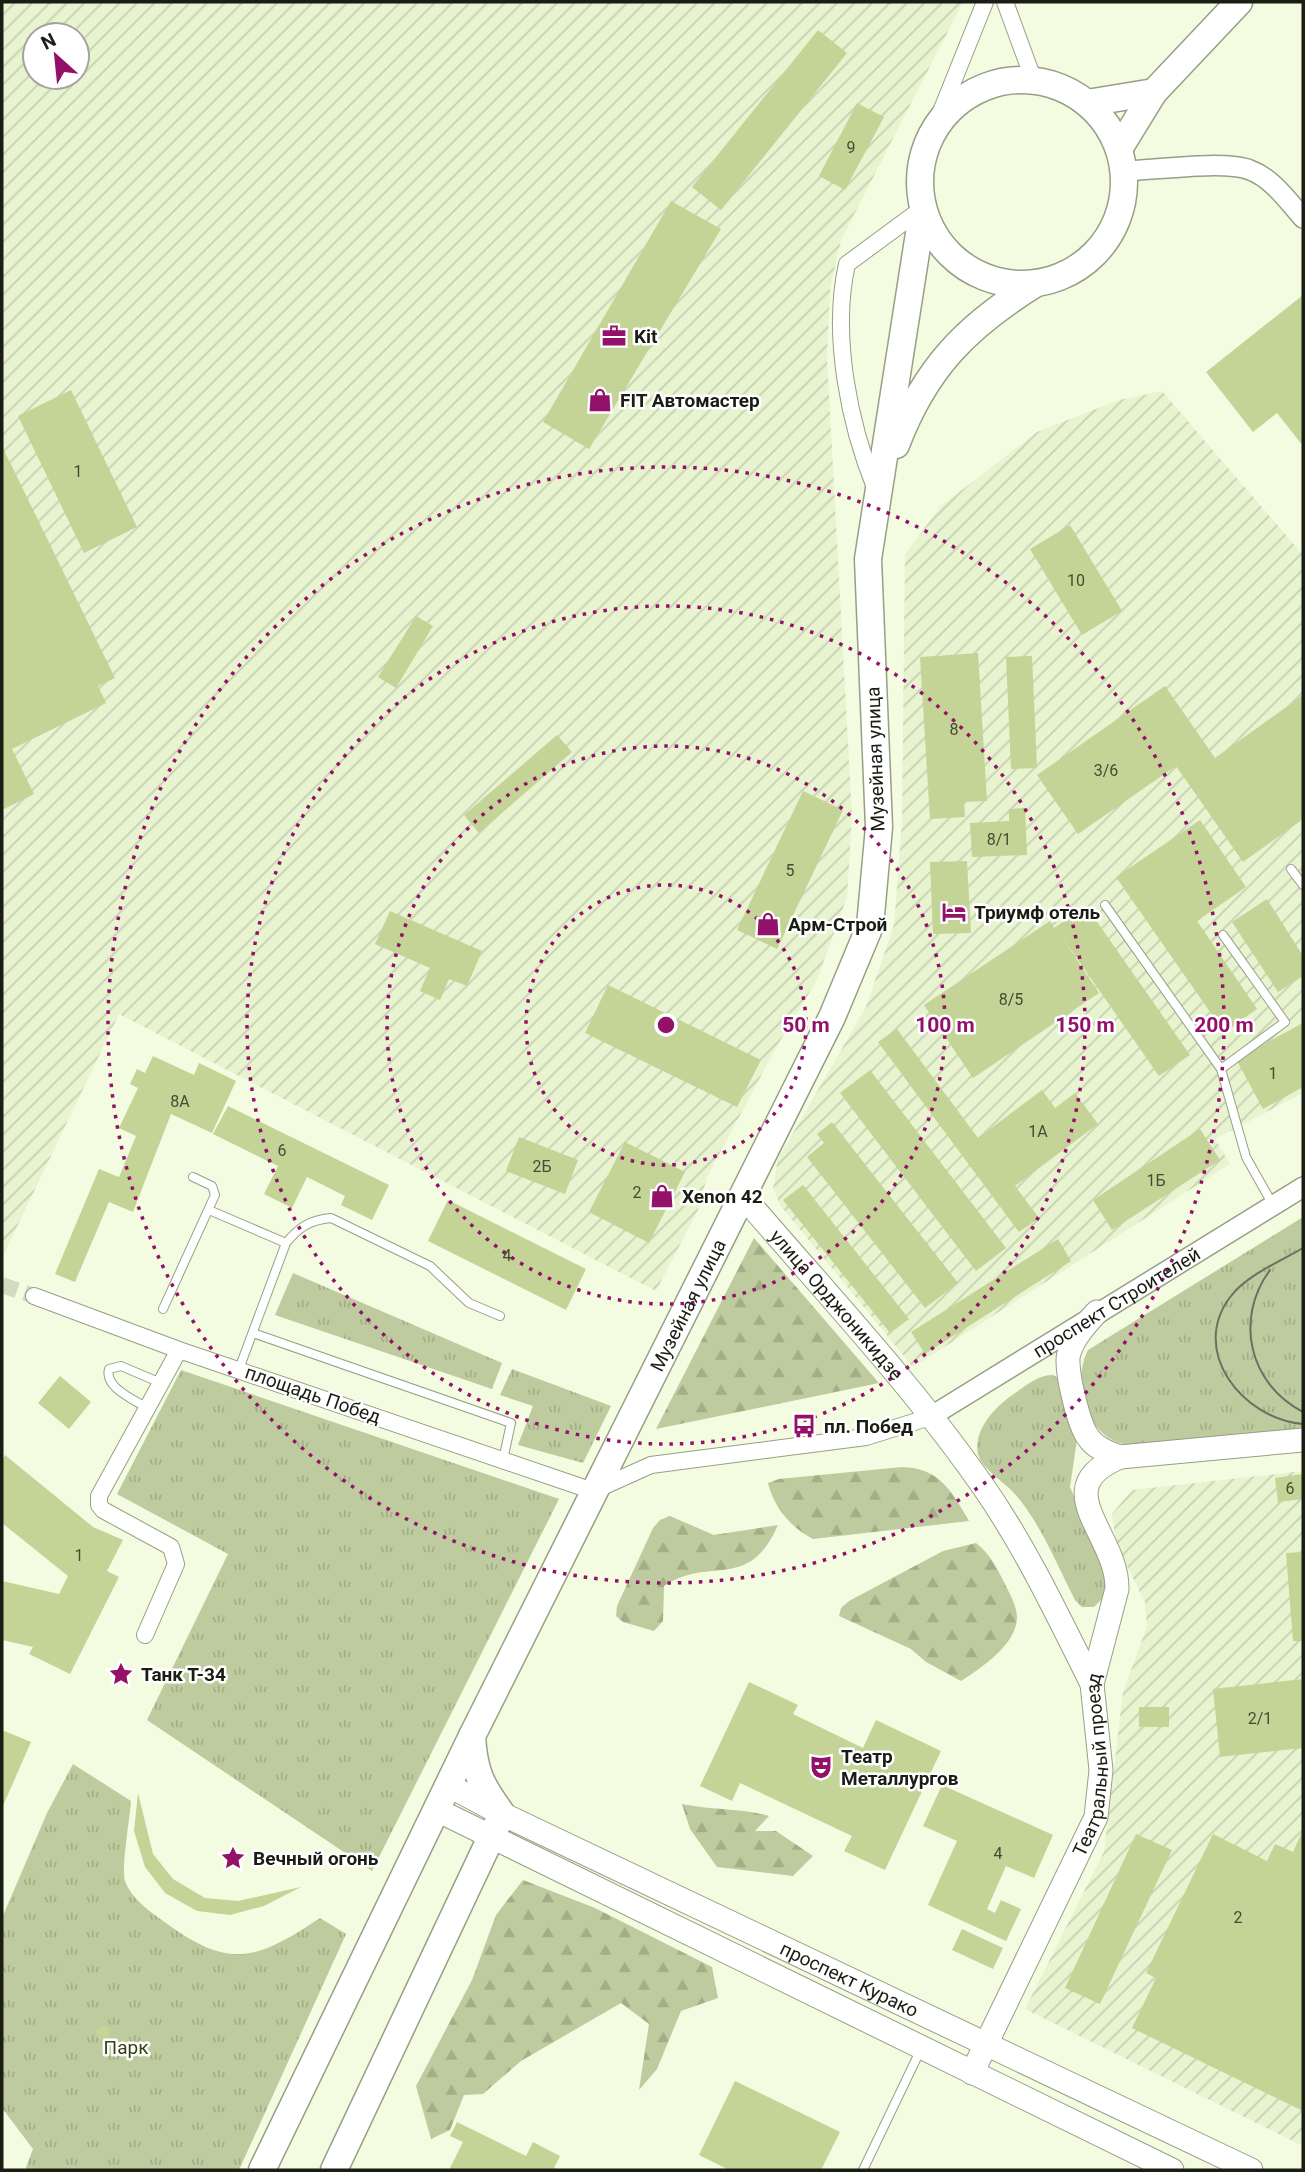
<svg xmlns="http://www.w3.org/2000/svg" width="1305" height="2172" font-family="Roboto,sans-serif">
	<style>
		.industrial { fill: url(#industrial-furrows); fill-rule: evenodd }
		.grass { fill: url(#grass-tufts) }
		.forest { fill: url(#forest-firs) }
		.building { fill: #c3d496 }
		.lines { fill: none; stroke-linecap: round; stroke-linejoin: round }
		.minor-tunnel { stroke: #d3dbc1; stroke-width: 16; stroke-dasharray: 16 8; stroke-linecap: butt }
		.service-casing { stroke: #979f85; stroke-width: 10 }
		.minor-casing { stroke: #979f85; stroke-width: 18 }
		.tertiary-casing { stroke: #979f85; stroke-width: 22 }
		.secondary-casing { stroke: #979f85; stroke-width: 25 }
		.primary-casing { stroke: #979f85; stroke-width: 29 }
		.service { stroke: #fff; stroke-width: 8 }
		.minor { stroke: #fff; stroke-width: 16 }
		.tertiary { stroke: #fff; stroke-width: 19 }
		.secondary { stroke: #fff; stroke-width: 23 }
		.primary { stroke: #fff; stroke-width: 26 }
		.tram { stroke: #6b7060; stroke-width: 2 }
		.ring { fill: none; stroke: #94116a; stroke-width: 3.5; stroke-dasharray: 3.5 7 }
		.labels { text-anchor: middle; stroke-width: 5; stroke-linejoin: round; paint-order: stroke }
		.number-label { font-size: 16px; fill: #454b34 }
		.poi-label { font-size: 19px; font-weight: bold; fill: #1b1d14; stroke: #fff; text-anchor: start }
		.street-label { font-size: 19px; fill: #1b1d14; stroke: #fff }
		.park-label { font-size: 19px; fill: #354012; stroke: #fff }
		.centre { fill: #94116a; stroke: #fff; stroke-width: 3.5 }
		.ring-label { font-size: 21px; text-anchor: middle; font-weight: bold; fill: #94116a; stroke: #fff; stroke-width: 5; stroke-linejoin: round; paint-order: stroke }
	</style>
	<defs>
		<pattern id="industrial-furrows" width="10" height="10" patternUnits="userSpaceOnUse" patternTransform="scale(1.75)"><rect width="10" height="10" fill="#e8f3d0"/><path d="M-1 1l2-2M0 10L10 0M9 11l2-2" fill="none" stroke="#c6d0b2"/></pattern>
		<pattern id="grass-tufts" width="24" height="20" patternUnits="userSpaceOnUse" patternTransform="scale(1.75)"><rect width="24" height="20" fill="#becb9e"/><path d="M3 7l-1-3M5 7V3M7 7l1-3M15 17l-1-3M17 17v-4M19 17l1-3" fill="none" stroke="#a3ae87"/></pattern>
		<pattern id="forest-firs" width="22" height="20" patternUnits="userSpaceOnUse" patternTransform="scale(1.75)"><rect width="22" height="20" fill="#becb9e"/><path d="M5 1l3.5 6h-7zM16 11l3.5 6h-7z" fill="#a3ae87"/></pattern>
	</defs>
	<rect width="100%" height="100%" fill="#f3fce0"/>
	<path class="industrial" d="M2 2H963L841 240 830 289 827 359 852 816 847 897 817 980 777 1046 707 1177 698 1210 656 1291 119 1014 2 1258ZM35 35H77V77H35Z
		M1162 391 1303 555V1093L1215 1139 1230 1164 913 1367 780 1205 773 1188 778 1159 866 1007 894 925 902 823 905 554 941 506 1037 432 1119 400Z
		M1303 1471V2146L1025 2009 1104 1852 1123 1692 1147 1627 1145 1602 1117 1546 1112 1514 1132 1490Z"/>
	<path class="grass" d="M1303 1217V1428L1129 1445C1087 1441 1071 1382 1088 1350Z
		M293 1273 502 1363 492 1389 275 1315Z
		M512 1369 611 1406 583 1463 518 1445 533 1406 500 1395Z
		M181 1370 559 1499 372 1871 147 1720 228 1554 117 1494Z
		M1053 1375 1060 1379 1078 1433 1070 1487 1107 1574 1106 1595 1094 1607H1082L1075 1600C1057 1565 1040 1522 1014 1493 1003 1481 982 1469 978 1454 973 1431 994 1408 1011 1396 1023 1388 1038 1374 1053 1375Z
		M73 1764 131 1801C130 1816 121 1870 125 1881 132 1900 151 1912 166 1923 230 1970 257 1960 320 1918L346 1934 239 2170H25L33 2149 2 2108V1918L47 1813Z"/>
	<path class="forest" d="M754 1238 879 1383 656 1429Z
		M902 1467C939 1468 951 1490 969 1521L813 1539C790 1527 774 1507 768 1483L779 1479Z
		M670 1516 714 1535 778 1525C748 1593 711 1555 664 1586L663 1621 654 1631 623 1622 616 1616 617 1606 653 1528 660 1520Z
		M976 1543C990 1554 996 1566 1004 1582 1009 1593 1017 1605 1017 1618 1016 1645 981 1668 961 1681L926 1662 911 1649 839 1616 841 1608 849 1601 943 1551Z
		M682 1804C711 1810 740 1808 769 1816L755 1831H776L813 1856 793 1876 717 1867 690 1829Z
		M523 1880 595 1908 712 1967 718 1998 681 2011 657 2069 639 2090 649 2024 621 2003 521 2061 483 2094 464 2095 450 2130 431 2139 416 2086 472 1980 496 1915Z"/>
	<path class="building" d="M818 30 847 53 721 210 692 187Z
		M857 103 884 117 845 190 819 176Z
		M671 201 721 229 589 449 543 422Z
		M1303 295V446L1277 413 1253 432 1206 372Z
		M71 390 137 527 84 553 18 416Z
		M2 446 115 678 98 686 106 703 12 749 34 794 2 810Z
		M1070 525 1122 611 1082 635 1030 549Z
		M416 616 433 626 396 688 378 677Z
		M978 653 987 801 964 802 965 817 930 819 920 657Z
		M1032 656 1037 768 1011 769 1006 657Z
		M1165 686 1215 758 1303 695V819L1243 862 1176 766 1078 834 1037 775Z
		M557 735 572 752 479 833 464 815Z
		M803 791 843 810 777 949 737 930Z
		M1025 808 1027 855 972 857 970 823 1009 821V809Z
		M1200 820 1246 887 1197 921 1257 1009 1224 1032 1116 877Z
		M967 861 971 933 933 934 930 862Z
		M1267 899 1303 956V976L1278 992 1232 922Z
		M1086 906 1190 1055 1159 1076 1060 934 1099 993 973 1078 924 1005 1050 921 1054 928Z
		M390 911 482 951 467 986 449 979 440 1000 420 991 430 968 375 944Z
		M608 985 761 1060 737 1107 585 1033Z
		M1303 1023V1087L1263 1109 1236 1059Z
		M897 1029 978 1138 1042 1090 1055 1108 1075 1093 1098 1124 1015 1186 1039 1218 1019 1232 878 1042Z
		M153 1056 194 1075 199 1063 236 1081 212 1133 171 1114 133 1212 109 1202 75 1282 55 1274 99 1169 119 1177 136 1136 119 1128 138 1088 130 1084 137 1069 145 1073Z
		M870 1070 1006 1248 976 1271 840 1093Z
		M228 1106 389 1185 372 1220 341 1205 345 1196 307 1177 292 1208 264 1194 278 1166 213 1134Z
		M832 1122 958 1283 925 1308 807 1157 824 1143 817 1134Z
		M1200 1129 1220 1160 1112 1230 1093 1200Z
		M519 1137 578 1160 565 1194 506 1171Z
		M625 1142 685 1172 649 1243 589 1212Z
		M803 1185 909 1319 890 1333 783 1200Z
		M448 1200 586 1269 566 1310 428 1241Z
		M1058 1239 1071 1261 925 1354 911 1332Z
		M60 1376 91 1402 69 1429 38 1403Z
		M5 1455 93 1527 123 1540 107 1571 119 1577 70 1674 29 1654 33 1647 2 1640V1581L59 1594 68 1576 2 1523V1460Z
		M1303 1474V1499L1278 1502 1275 1478Z
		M1303 1552V1641H1293L1286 1553Z
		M1303 1679V1748L1220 1757 1213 1689Z
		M749 1682 798 1705 793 1714 863 1748 876 1720 941 1751 885 1870 844 1851 852 1836 740 1783 732 1801 700 1786Z
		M1139 1707H1169V1727H1139Z
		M2 1730 31 1742 2 1808Z
		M942 1785 1053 1835 1034 1878 1006 1866 987 1909 995 1913 1001 1900 1021 1909 1006 1941 928 1905 957 1841 923 1826Z
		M138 1793 153 1854 173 1879 205 1898 238 1901 301 1887 264 1906 230 1915 197 1911 165 1893 145 1867 134 1831Z
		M1303 1830V2111L1132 2028 1156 1978 1146 1973 1213 1834 1267 1861 1275 1844 1293 1852Z
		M1136 1834 1172 1850 1100 2004 1065 1988Z
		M962 1929 1003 1948 993 1969 952 1950Z
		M96 2033a7 7 0 1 1 14 0a7 7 0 1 1-14 0Z
		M735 2081 840 2132 821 2170H729L699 2155Z
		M457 2122 526 2156 533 2142 560 2156 554 2168 559 2170H449L463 2142 450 2136Z"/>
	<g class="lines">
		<path class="minor-tunnel" d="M2 1285 34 1296"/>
		<g class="service-casing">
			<path id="service" d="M1291 869 1303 885
				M1105 905 1221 1069 1246 1157 1273 1205
				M1221 1069 1285 1022 1223 935
				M209 1210 286 1243
				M163 1309 215 1195 212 1186 193 1177
				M253 1333 511 1423 503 1460
				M239 1369 286 1243C299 1227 310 1220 331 1218L430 1266 469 1303 500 1316
				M147 1408C133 1399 104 1387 109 1369L121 1366 161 1383
				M863 2170 921 2049"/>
		</g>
		<g class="minor-casing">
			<path id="minor" d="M1005 2 1034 81
				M932 134 985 2
				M876 490C849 424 831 335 847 264L923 208
				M34 1296 179 1350 593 1491 651 1465 866 1437 930 1417
				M145 1635 176 1564 171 1547 103 1510 99 1505V1496L179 1350"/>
		</g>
		<g class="tertiary-casing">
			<g id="tertiary">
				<path d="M1124 171C1155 170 1224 160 1250 170 1272 178 1288 201 1303 218"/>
				<path id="s1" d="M930 1417 1303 1187"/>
			</g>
		</g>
		<g class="secondary-casing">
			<g id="secondary">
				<path id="s2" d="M742 1195C824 1291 913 1385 985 1489 1027 1550 1059 1618 1092 1684"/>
				<path d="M1097 1312C1086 1324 1074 1337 1069 1353 1064 1367 1079 1425 1088 1437 1095 1448 1109 1453 1120 1457L1303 1440"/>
				<path id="s3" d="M448 1785 502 1814 1251 2170"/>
				<path d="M437 1810 1172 2170"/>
				<path id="s4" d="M972 2073 1096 1817 1101 1770 1092 1684 1117 1589C1118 1534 1045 1488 1120 1457"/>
			</g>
		</g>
		<g class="primary-casing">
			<g id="primary">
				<circle cx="1022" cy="182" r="102"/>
				<path d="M1087 103 1154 92"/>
				<path d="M1119 149 1154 92 1239 2"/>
				<path d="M896 445C925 368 967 326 1035 284"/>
				<path id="s5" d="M262 2170 472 1736 832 1017 870 926 879 827 868 559 923 208"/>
				<path d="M334 2170 502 1814C481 1785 474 1772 472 1736"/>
			</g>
		</g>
		<use href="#service" class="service"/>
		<use href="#minor" class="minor"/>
		<use href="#tertiary" class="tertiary"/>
		<use href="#secondary" class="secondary"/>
		<use href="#primary" class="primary"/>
		<path class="tram" d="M1303 1248C1281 1261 1247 1275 1231 1296 1188 1351 1243 1419 1303 1424
			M1270 1270C1234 1319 1249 1384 1303 1412"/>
	</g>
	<g class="ring">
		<circle cx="666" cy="1025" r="140"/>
		<circle cx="666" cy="1025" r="279"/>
		<circle cx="666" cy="1025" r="419"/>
		<circle cx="666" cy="1025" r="558"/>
	</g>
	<defs>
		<g id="office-bare" transform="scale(1.89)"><path d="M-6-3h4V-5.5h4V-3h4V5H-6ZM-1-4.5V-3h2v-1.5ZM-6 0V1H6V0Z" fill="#94116a" stroke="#fff" stroke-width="2.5" paint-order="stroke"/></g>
		<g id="shop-bare" transform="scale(1.89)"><path d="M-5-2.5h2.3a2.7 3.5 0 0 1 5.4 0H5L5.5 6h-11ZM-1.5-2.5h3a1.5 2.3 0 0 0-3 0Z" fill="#94116a" stroke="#fff" stroke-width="2.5" paint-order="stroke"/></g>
		<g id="hotel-bare" transform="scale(1.89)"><path d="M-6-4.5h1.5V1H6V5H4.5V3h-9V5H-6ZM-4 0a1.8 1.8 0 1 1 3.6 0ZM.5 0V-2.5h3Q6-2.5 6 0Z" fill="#94116a" stroke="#fff" stroke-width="2.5" paint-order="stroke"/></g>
		<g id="bus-bare" transform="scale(1.89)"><path d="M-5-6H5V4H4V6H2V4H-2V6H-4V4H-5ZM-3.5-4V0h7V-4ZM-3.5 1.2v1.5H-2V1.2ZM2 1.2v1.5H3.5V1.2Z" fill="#94116a" stroke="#fff" stroke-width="2.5" paint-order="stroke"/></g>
		<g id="sight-bare" transform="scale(1.89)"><path d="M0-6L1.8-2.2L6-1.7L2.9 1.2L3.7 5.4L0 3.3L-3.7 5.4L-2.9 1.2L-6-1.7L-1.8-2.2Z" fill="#94116a" stroke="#fff" stroke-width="2.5" paint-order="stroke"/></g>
		<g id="theatre-bare" transform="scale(1.89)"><path d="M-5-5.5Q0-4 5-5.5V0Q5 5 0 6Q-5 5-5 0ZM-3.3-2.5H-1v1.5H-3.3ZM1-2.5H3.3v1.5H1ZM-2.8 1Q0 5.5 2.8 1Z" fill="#94116a" stroke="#fff" stroke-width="2.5" paint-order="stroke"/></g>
	</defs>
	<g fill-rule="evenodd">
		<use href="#office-bare" x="614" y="336"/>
		<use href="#shop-bare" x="600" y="400"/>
		<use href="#hotel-bare" x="954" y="912"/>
		<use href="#shop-bare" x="768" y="924"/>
		<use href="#shop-bare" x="662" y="1196"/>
		<use href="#bus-bare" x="804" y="1426"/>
		<use href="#sight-bare" x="121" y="1674"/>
		<use href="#theatre-bare" x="821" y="1767"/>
		<use href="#sight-bare" x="233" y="1858"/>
	</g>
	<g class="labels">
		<g class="number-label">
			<text x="851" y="153">9</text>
			<text x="78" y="477">1</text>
			<text x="1076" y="586">10</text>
			<text x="954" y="735">8</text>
			<text x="1106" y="776">3/6</text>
			<text x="999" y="845">8/1</text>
			<text x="790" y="876">5</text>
			<text x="1011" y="1005">8/5</text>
			<text x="1273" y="1079">1</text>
			<text x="180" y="1107">8А</text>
			<text x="1038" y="1137">1А</text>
			<text x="282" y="1156">6</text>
			<text x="542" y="1172">2Б</text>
			<text x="1156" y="1186">1Б</text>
			<text x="637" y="1198">2</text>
			<text x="507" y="1261">4</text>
			<text x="1290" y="1494">6</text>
			<text x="79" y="1561">1</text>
			<text x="1260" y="1724">2/1</text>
			<text x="998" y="1859">4</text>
			<text x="1238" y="1923">2</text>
		</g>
		<g class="poi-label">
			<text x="634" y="343">Kit</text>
			<text x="620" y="407">FIT Автомастер</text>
			<text x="974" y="919">Триумф отель</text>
			<text x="788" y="931">Арм-Строй</text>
			<text x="682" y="1203">Xenon 42</text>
			<text x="824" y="1433">пл. Побед</text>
			<text x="141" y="1681">Танк Т-34</text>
			<text x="841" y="1763">Театр<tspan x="841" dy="22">Металлургов</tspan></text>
			<text x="253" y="1865">Вечный огонь</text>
		</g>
		<g class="street-label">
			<text transform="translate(875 759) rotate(-92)" y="7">Музейная улица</text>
			<text dy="7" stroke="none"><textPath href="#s1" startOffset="219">проспект Строителей</textPath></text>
			<text dy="7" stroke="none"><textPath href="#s5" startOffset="964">Музейная улица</textPath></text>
			<text dy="7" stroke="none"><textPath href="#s2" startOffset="145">улица Орджоникидзе</textPath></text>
			<text transform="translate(313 1394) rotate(19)" y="7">площадь Побед</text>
			<text dy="7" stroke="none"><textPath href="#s4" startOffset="336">Театральный проезд</textPath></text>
			<text dy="7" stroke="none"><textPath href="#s3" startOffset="446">проспект Курако</textPath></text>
		</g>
		<g class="park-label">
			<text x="126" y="2054">Парк</text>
		</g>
	</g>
	<circle cx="666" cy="1025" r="10" class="centre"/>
	<g class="ring-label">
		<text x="806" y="1032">50 m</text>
		<text x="945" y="1032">100 m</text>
		<text x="1085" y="1032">150 m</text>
		<text x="1224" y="1032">200 m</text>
	</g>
	<rect width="1305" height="2172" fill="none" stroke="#1b1d14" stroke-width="7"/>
	<g transform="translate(56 56) rotate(333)"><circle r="33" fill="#ffffff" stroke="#a4a5a1" stroke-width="2"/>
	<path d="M0-5L12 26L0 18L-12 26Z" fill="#94116a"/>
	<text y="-10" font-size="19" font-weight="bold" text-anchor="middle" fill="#1b1d14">N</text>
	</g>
</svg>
